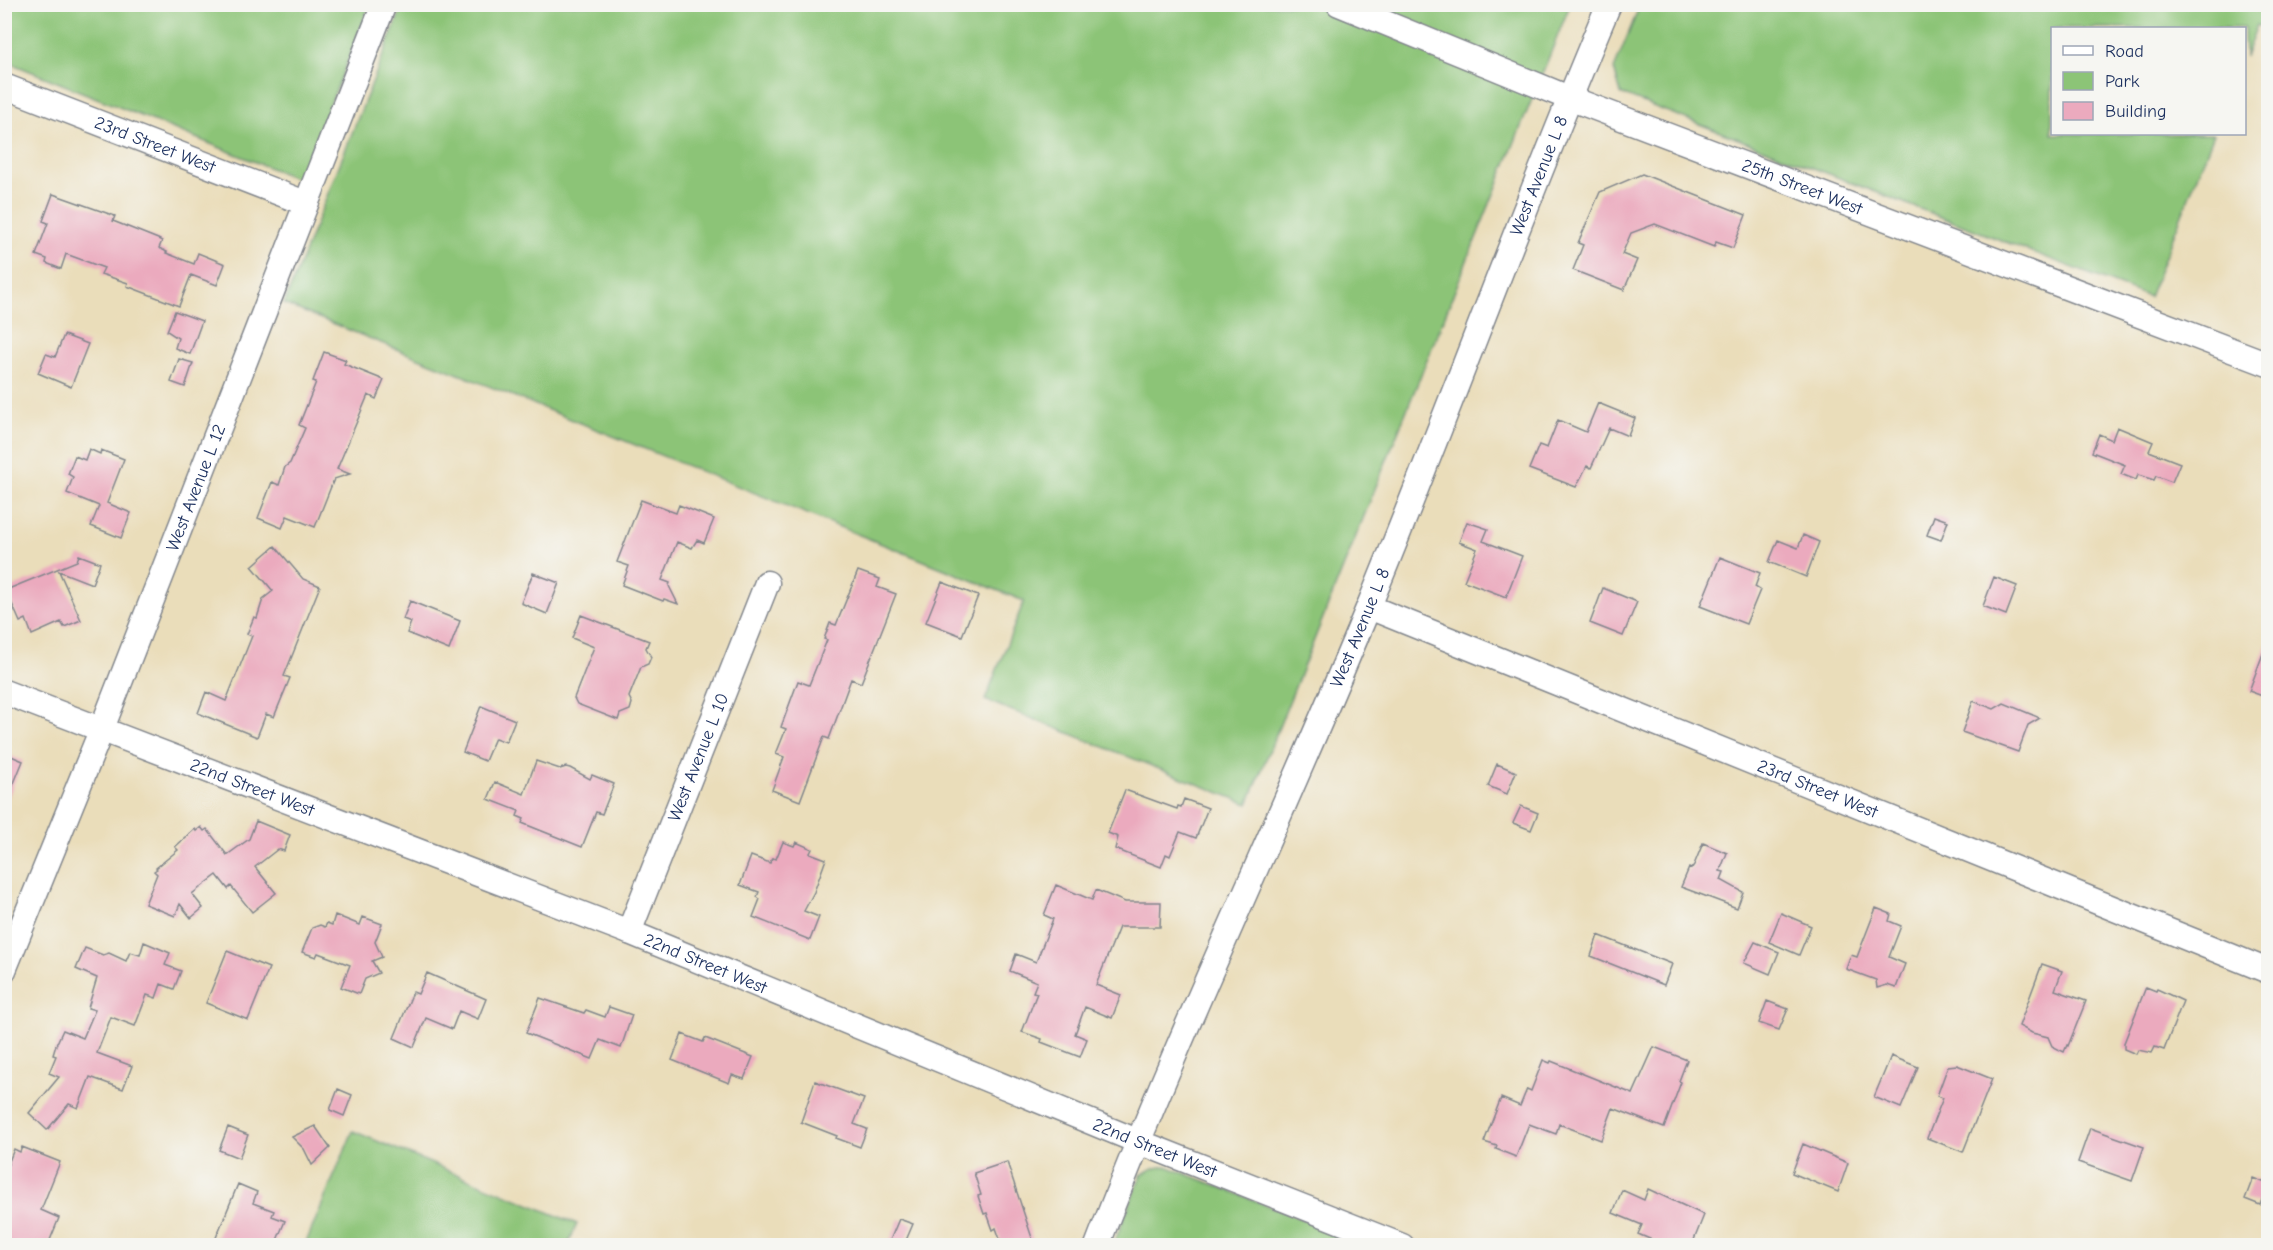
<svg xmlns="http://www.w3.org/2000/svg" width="2273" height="1250" font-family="'Comic Neue',sans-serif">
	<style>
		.green { fill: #8cc477; stroke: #547a6a; stroke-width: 1.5 }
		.building { fill: #ebaabe }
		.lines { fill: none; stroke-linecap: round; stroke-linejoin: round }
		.minor-casing { stroke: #82868c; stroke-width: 27 }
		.minor { stroke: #fff; stroke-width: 24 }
		.labels { text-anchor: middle; stroke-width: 6; stroke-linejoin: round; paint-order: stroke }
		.street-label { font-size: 18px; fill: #1b2f5e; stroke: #f6f6f2 }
	</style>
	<rect width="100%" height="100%" fill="#f6f6f2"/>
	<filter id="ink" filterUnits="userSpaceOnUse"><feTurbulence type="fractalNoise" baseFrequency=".0167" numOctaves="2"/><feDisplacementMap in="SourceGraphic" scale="12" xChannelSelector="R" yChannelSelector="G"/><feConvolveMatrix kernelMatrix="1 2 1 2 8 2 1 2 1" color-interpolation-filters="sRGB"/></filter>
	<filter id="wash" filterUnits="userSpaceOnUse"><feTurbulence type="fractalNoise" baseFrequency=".008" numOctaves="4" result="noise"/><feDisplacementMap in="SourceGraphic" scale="24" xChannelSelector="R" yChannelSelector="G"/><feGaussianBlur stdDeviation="1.35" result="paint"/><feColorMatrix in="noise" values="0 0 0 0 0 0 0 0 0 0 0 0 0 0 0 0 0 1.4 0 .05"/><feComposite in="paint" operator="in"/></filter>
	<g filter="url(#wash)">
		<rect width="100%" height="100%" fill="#eaddba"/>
		<path class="green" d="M4 5 5 4 370 5 300 180 5 61Z
			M403 5H1570L1248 804 985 700 1024 601 284 304Z
			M1640 5 2268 4V29L2257 25 2245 57 2244 28H2052V134H2214L2149 297 1621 94 1614 69Z
			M353 1131 577 1224 568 1245H305Z
			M1166 1166 1369 1245 1113 1246 1141 1175 1151 1169Z"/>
		<g id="blocks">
			<path class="building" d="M1642 174 1746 215 1733 248 1716 242 1714 247 1655 224 1631 233 1622 254 1637 260 1624 290 1573 270 1583 245 1578 243 1600 192Z
				M53 194 115 216 113 221 158 239 162 241 159 248 167 252 166 253 194 264 198 253 225 264 217 285 191 275 179 306 127 286 128 283 101 274 104 268 66 254 61 269 46 263 47 259 36 255 48 223 43 221Z
				M175 311 202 321 190 354 175 348 178 338 167 331Z
				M64 335 88 344 71 387 38 373 46 354 55 357Z
				M324 352 346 360 344 364 384 380 376 399 368 395 337 469 350 474 334 479 315 527 287 516 282 528 258 518 272 482 279 485 285 467 290 463 305 428 299 425 316 382 313 381Z
				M179 359 193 363 185 387 171 382Z
				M1598 403 1635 418 1628 436 1609 428 1591 468 1587 466 1576 487 1529 469 1539 445 1547 448 1558 420 1586 432Z
				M2117 427 2153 442 2149 451 2180 463 2172 482 2156 476 2154 480 2138 475 2136 480 2121 474 2125 465 2092 452 2099 434 2112 440Z
				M89 449 100 454 101 450 124 459 107 503 131 513 121 538 91 526 99 506 67 493 73 477 68 474 75 456 85 460Z
				M641 500 676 513 679 505 714 519 704 543 697 540 692 548 677 542 662 580 670 583 669 586 678 604 664 599 663 601 622 585 629 566 617 562Z
				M1934 516 1948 521 1941 540 1927 535Z
				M1467 522 1488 529 1483 541 1522 556 1506 597 1464 581 1477 549 1459 542Z
				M1803 535 1819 542 1806 577 1769 562 1778 540 1798 548Z
				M275 546 303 579 320 586 284 676 290 678 274 717 266 714 257 737 198 713 206 692 226 701 252 636 247 634 254 617 257 618 263 599 273 591 252 566Z
				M79 555 100 563 92 584 59 571 81 620 64 627 61 622 32 635 26 619 20 622 6 590 77 561Z
				M1720 557 1760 573 1755 587 1760 590 1746 624 1700 606Z
				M858 571 880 579 877 587 896 594 861 683 851 679 829 739 824 737 800 801 772 790 784 757 776 754 786 729 781 727 798 681 809 685 827 640 824 639 830 623 836 625Z
				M533 573 559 583 547 614 521 603Z
				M1994 577 2017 586 2006 615 1983 606Z
				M942 582 978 596 962 636 926 622Z
				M1603 588 1637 602 1623 636 1590 623Z
				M410 601 460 621 449 650 407 633 411 622 403 619Z
				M581 615 649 641 646 648 651 657 648 664 641 667 629 697 632 703 630 710 620 714 618 720 577 704 574 698 594 647 572 638Z
				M2267 643 2268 687 2265 697 2249 691Z
				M1973 701 1994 709 2004 703 2040 718 2028 725 2018 752 1962 732Z
				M481 706 515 720 506 742 495 738 485 761 463 752Z
				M4 753 23 761 5 805H4Z
				M536 761 560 769 566 767 570 768 590 779 592 775 614 784 602 814 596 812 582 847 522 823 524 819 517 816 519 811 488 799 495 782 524 794Z
				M1497 764 1516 772 1507 794 1488 786Z
				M1125 790 1177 809 1178 806 1181 807 1184 799 1208 808 1196 838 1180 832 1170 856 1166 854 1161 867 1115 849 1118 837 1108 833Z
				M1521 806 1538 813 1531 830 1513 823Z
				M256 821 290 835 284 851 278 849 255 867 276 893 252 912 231 886 228 889 217 875 192 894 203 908 191 918 180 904 175 916 145 904 157 874 154 871 157 869 156 868 178 850 175 847 195 829 196 831 201 827 204 831 207 829 227 855 249 839Z
				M783 842 794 846 796 842 812 849 810 853 826 859 814 892 804 911 819 917 810 940 753 917 760 899 757 897 759 892 740 885 751 856 770 863 772 858 776 859Z
				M1703 843 1727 853 1720 871 1724 872 1721 880 1743 892 1737 908 1681 887 1689 868 1691 869 1694 865Z
				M1056 885 1092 900 1096 890 1125 902H1161L1160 927H1119L1096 985 1121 995 1112 1018 1085 1007 1075 1034 1087 1039 1080 1057 1041 1042 1042 1039 1022 1032 1037 993 1033 992 1037 982 1010 971 1016 954 1036 962 1053 919 1044 915Z
				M1876 908 1891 914 1889 921 1901 926 1889 957 1905 964 1896 988 1887 985 1877 988 1876 980 1846 969 1851 955 1857 957Z
				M1781 913 1811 926 1799 955 1769 942Z
				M335 915 360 925 363 917 382 924 375 942 382 957 372 961 379 973 365 979 359 994 341 987 350 965 318 953 316 957 302 952 312 928 320 925 325 927 327 923 332 925Z
				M1598 935 1672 964 1664 985 1591 956Z
				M144 942 170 953 165 965 181 971 174 989 161 984 156 998 147 995 135 1026 111 1017 97 1053 132 1066 123 1089 90 1077 78 1108 69 1104 47 1130 29 1113 59 1077 49 1073 56 1056 53 1055 56 1045 63 1030 83 1038 95 1010 88 1008 97 978 76 969 85 948 103 955 109 953 126 961 130 952 140 955Z
				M1755 942 1779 952 1770 974 1744 963Z
				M227 951 269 968 248 1020 206 1003Z
				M2042 964 2062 971 2055 990 2086 1001 2068 1046 2067 1045 2064 1052 2052 1046 2048 1037 2032 1033 2019 1026Z
				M427 973 486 999 478 1019 459 1011 452 1029 426 1018 414 1047 394 1038 413 992 418 994Z
				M2146 987 2156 991 2157 989 2183 1001 2164 1050 2155 1047 2152 1053 2138 1050 2136 1054 2124 1049V1043Z
				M540 998 584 1013 586 1010 605 1017 609 1007 632 1015 621 1048 600 1040 592 1059 526 1033Z
				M1767 1001 1788 1009 1779 1030 1759 1023Z
				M682 1034 703 1042 705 1038 753 1057 744 1079 732 1075 729 1083 672 1060Z
				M1654 1047 1687 1060 1679 1081 1681 1082 1664 1128 1613 1108 1601 1140 1559 1124 1556 1134 1529 1124 1516 1157 1496 1149 1497 1146 1484 1142 1501 1098 1520 1106 1527 1089 1531 1091 1543 1060 1550 1063 1551 1061 1633 1094Z
				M1891 1056 1918 1067 1901 1108 1874 1097Z
				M1957 1065 1992 1079 1963 1152 1927 1138 1943 1098 1937 1096 1948 1066Z
				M815 1081 864 1099 854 1124 867 1129 860 1147 836 1138 837 1136 801 1122Z
				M338 1089 352 1095 344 1116 330 1110Z
				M315 1126 330 1148 312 1165 304 1149 292 1137Z
				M228 1127 248 1135 239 1158 219 1150Z
				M2090 1128 2144 1147 2132 1181 2078 1162Z
				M1803 1144 1848 1163 1838 1192 1792 1173Z
				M22 1147 60 1162 41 1210 59 1218 48 1245H4V1174L14 1149 20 1152Z
				M1007 1162 1033 1241 1020 1245H1002L996 1228 993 1230 987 1213 984 1214 978 1196 981 1195 974 1173Z
				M2253 1178 2268 1184 2260 1205 2245 1199Z
				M238 1184 257 1192 253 1203 274 1211 272 1216 285 1221 275 1245H213Z
				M1648 1189 1704 1215 1692 1245H1664L1638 1234 1642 1225 1613 1213 1622 1190 1644 1200Z
				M899 1219 913 1224 904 1245H888Z"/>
		</g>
	</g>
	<g filter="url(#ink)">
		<use href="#blocks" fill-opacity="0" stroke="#82868c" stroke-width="1.5"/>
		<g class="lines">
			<g class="minor-casing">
				<g id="minor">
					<path id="s1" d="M1339 4 1569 98 2268 364"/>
					<path id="s2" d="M4 86 305 203"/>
					<path id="s3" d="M1369 607 2268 971"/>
					<path id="s4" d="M4 692 629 932 1137 1141 1402 1246"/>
					<path id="s5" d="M629 932 767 583"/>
					<path id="s6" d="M4 970 101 731 384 4"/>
					<path id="s7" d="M1097 1246C1180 1029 1281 820 1369 606 1451 407 1524 203 1609 4"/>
				</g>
			</g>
			<use href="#minor" class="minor"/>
		</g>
	</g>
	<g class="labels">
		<g class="street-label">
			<text dy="6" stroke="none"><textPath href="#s2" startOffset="162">23rd Street West</textPath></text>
			<text dy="6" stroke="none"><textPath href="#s7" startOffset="1158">West Avenue L 8</textPath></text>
			<text dy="6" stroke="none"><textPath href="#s1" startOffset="498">25th Street West</textPath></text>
			<text dy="6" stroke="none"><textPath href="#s6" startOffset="519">West Avenue L 12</textPath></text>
			<text dy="6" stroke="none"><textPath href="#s7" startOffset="672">West Avenue L 8</textPath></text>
			<text dy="6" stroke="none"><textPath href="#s5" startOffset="188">West Avenue L 10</textPath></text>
			<text dy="6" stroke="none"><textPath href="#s4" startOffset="266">22nd Street West</textPath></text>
			<text dy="6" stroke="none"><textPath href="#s3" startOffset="484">23rd Street West</textPath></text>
			<text dy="6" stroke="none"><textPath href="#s4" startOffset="752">22nd Street West</textPath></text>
			<text dy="6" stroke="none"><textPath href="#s4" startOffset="1238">22nd Street West</textPath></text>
		</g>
	</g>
	<rect width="2273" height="1250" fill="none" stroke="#f6f6f2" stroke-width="24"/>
	<rect x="2051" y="27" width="195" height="108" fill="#f6f6f2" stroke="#9ea6b7" stroke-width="1.5"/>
	<rect x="2063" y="46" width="30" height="9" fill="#ffffff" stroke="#9ea6b7" stroke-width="1.5"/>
	<text x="2105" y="57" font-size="18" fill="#1b2f5e">Road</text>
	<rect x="2063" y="72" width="30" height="18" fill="#8cc477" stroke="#9ea6b7" stroke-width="1.5"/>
	<text x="2105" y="87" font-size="18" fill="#1b2f5e">Park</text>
	<rect x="2063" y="102" width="30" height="18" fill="#ebaabe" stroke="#9ea6b7" stroke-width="1.5"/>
	<text x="2105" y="117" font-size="18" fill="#1b2f5e">Building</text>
</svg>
